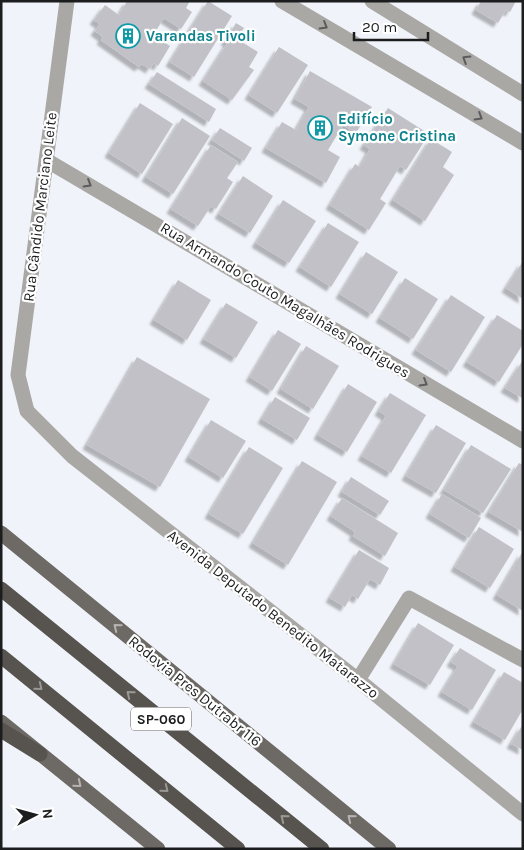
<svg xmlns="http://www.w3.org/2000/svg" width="524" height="850" font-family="Karla,sans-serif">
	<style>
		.building { fill: #c2c1c7; filter: url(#shadow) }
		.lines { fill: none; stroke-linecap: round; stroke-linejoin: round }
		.minor { stroke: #a9a8a5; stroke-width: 15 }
		.primary { stroke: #6d6965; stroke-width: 15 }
		.motorway { stroke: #57544f; stroke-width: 15 }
		.oneway { stroke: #5b5c5b }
		.oneway2 { stroke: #b6b4b2 }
		.oneway3 { stroke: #9a9895 }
		.labels { text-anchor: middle; stroke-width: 4.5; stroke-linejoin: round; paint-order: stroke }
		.shield { fill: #fff; stroke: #606162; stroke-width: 1 }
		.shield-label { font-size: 14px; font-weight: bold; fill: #1c1d1f }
		.culture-label { font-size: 15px; font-weight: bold; fill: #0d838f; stroke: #fff; text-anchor: start }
		.street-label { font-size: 15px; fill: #1c1d1f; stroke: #fff }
	</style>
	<defs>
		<filter id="shadow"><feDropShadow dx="-4.5" dy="4.5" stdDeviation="1" flood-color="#0004"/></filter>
	</defs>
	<rect width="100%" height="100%" fill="#f0f3f9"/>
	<path class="building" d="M127 1H190L186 8 192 12 181 29 164 18 153 35 170 46 158 66 154 63 150 69 142 64 139 67 101 40 103 37 95 31 100 24 94 20 105 5 119 15Z
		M208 1 232 16 194 77 170 62Z
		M481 1H516L510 12 506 10 498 23 476 10Z
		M236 23 244 28 237 39 258 52 249 67 254 70 232 100 203 81 228 42 225 41Z
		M279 47 308 65 277 113 249 95Z
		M310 71 372 107 356 133 343 125 328 150 340 157 326 183 266 148 282 122 296 130 309 107 295 99Z
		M157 72 216 109 209 122 149 84Z
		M140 103 173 124 142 174 109 153Z
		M388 108 429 134 406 170 400 166 380 199 386 203 369 230 330 205 355 164 360 167 370 149 364 145Z
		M182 118 210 136 173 194 146 177Z
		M220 128 252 148 244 161 212 140Z
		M431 139 452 152 443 167 454 175 425 221 393 200Z
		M211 145 238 162 227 178 233 182 216 209 211 206 198 226 171 209Z
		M243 176 273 196 250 233 219 214Z
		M283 200 316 221 289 263 256 243Z
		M328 223 359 242 331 287 300 267Z
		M366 252 398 272 372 314 340 294Z
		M523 261V299L506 288Z
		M405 278 438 299 413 339 380 318Z
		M178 280 211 300 187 340 154 320Z
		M451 295 485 317 451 372 416 350Z
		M226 303 258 322 236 358 204 339Z
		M497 315 523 331V344L499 382 467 362Z
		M278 330 301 344 272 391 250 377Z
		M306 346 339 366 313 409 281 389Z
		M137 357 210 399 160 487 87 445Z
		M523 360V397L522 398 505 388Z
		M348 384 377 402 347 452 318 435Z
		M390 393 426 415 391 473 362 456 386 416 379 411Z
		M275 397 310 418 297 440 262 419Z
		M211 420 246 441 223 478 189 457Z
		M436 425 466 443 436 493 406 476Z
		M471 445 511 469 483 513 444 490Z
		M249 447 283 468 243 534 209 514Z
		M302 461 337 482 288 565 253 543Z
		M519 463 523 465V532L489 512Z
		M351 477 389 501 380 515 342 492Z
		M442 494 481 518 469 538 430 514Z
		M342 498 398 533 385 556 353 536 355 532 331 516Z
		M479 527 514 549 490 588 455 567Z
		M359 550 389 568 380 585 370 579 358 599 352 595 345 607 330 598Z
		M523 551V611L497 595Z
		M418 623 454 645 430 685 394 664Z
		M460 648 496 670 472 710 442 692 458 666 451 662Z
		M504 672 523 683V709L505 740 474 722Z
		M523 724V750L511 744Z"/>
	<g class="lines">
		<path class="minor" d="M67 1 18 375 27 411 72 456 358 680 523 814
			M282 1 523 143
			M372 1 523 94
			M46 160 523 441
			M358 680 409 598 523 660"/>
		<path class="primary" d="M1 533 389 849
			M1 722 158 849"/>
		<path class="motorway" d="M1 589 322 849
			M1 656 238 849
			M1 730 40 754"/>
	</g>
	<defs><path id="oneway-chevron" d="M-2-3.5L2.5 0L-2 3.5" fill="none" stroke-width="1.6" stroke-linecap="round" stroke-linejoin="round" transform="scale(1.25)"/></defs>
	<g class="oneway">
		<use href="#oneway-chevron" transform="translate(324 26) rotate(31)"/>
		<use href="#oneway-chevron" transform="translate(466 59) rotate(-148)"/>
		<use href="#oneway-chevron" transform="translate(479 117) rotate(31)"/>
		<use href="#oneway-chevron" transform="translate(88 184) rotate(31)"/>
		<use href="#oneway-chevron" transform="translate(424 383) rotate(31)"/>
	</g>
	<g class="oneway2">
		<use href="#oneway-chevron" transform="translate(117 627) rotate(-141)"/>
		<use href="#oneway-chevron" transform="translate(78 784) rotate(39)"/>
		<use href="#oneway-chevron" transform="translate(351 818) rotate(-141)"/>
	</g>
	<g class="oneway3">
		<use href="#oneway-chevron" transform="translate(39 687) rotate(39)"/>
		<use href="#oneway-chevron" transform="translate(130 694) rotate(-141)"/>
		<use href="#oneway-chevron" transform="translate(165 789) rotate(39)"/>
		<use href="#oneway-chevron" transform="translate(284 818) rotate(-141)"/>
	</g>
	<defs>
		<g id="building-ring" transform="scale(1.25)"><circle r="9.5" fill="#fff" stroke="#0f9aa8" stroke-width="1.5"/><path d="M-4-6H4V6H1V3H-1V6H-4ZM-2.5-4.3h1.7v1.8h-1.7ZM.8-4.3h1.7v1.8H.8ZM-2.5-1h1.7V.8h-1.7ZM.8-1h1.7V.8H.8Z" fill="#0f9aa8"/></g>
	</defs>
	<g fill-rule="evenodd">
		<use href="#building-ring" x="128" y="36"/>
		<use href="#building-ring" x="320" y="128"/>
	</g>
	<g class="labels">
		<rect class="shield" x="131" y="707.5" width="60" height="23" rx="4"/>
		<g class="shield-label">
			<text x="161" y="724">SP-060</text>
		</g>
		<g class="culture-label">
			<text x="146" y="41">Varandas Tivoli</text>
			<text x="338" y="124">Edifício<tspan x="338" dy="17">Symone Cristina</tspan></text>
		</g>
		<g class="street-label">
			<text transform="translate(40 207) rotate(-83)" y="5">Rua Cândido Marciano Leite</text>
			<text transform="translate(285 300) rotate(31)" y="5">Rua Armando Couto Magalhães Rodrigues</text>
			<text transform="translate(273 614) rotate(38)" y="5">Avenida Deputado Benedito Matarazzo</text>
			<text transform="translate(195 691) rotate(39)" y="5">Rodovia Pres Dutrabr 116</text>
		</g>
	</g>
	<rect width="524" height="850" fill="none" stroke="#1c1d1f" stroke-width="5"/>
	<g transform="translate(35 815) rotate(84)" stroke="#ffffff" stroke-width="4" paint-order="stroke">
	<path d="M0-4L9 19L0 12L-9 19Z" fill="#1c1d1f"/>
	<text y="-8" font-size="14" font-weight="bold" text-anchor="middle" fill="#1c1d1f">N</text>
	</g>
	<path d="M354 32v8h74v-8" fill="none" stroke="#1c1d1f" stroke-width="2.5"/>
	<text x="362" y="32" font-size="15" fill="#1c1d1f" stroke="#ffffff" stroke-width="4" paint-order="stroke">20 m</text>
</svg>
